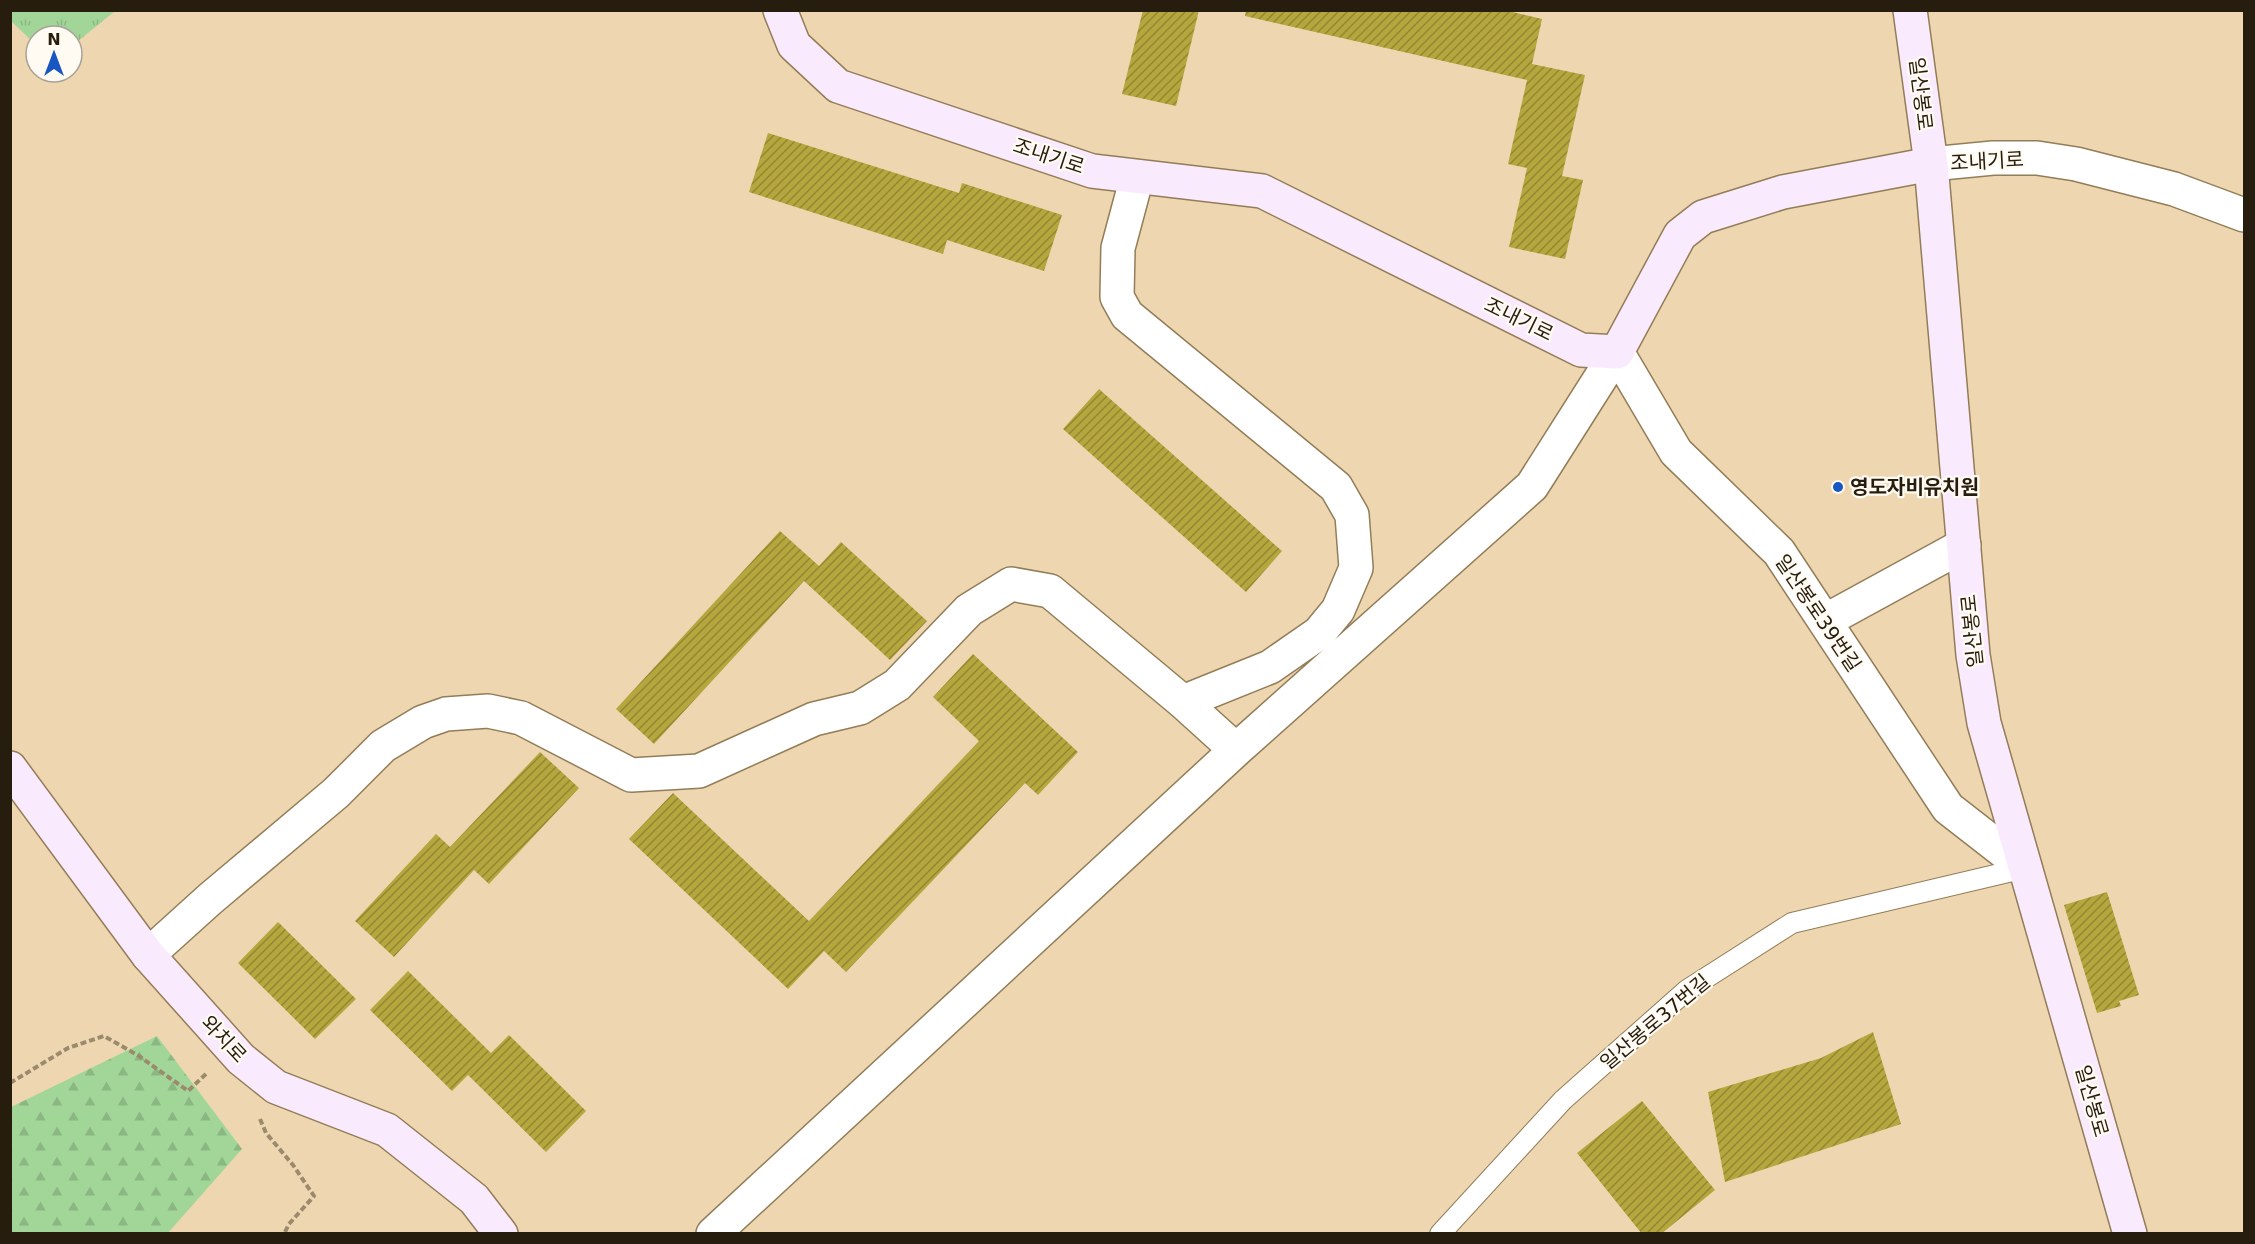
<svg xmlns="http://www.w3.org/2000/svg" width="2255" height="1244" font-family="'DejaVu Sans','Noto Sans KR',sans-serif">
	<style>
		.grass { fill: url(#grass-tufts) }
		.forest { fill: url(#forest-firs) }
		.building { fill: url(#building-hatch) }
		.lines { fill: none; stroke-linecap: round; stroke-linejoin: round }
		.lane-casing { stroke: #927d58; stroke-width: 22 }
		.street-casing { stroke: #927d58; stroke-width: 36 }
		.secondary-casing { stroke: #927d58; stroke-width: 36 }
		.path { stroke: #9b8a6d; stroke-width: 4; stroke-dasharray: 6 3; stroke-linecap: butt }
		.lane { stroke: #fff; stroke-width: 20 }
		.street { stroke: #fff; stroke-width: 33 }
		.secondary { stroke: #faeafe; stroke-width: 33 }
		.poi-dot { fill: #1856c2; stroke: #fffaf2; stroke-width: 2 }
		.labels { text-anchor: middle; stroke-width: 4.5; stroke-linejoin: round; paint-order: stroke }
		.street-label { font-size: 20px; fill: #261d0e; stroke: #fffaf2 }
		.poi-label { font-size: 20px; font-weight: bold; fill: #261d0e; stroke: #fffaf2; text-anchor: start }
	</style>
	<defs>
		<pattern id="grass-tufts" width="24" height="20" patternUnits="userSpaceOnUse" patternTransform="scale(1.5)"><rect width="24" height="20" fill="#a2d699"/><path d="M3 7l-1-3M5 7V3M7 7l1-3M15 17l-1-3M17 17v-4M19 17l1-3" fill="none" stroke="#8bb783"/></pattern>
		<pattern id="forest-firs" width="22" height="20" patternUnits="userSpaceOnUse" patternTransform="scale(1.5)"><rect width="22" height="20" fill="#a2d699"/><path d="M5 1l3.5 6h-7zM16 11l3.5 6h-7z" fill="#8bb783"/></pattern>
		<pattern id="building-hatch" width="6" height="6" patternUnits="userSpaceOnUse" patternTransform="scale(1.5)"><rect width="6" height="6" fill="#b5a63e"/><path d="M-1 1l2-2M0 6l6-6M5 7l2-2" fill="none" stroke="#938732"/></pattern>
	</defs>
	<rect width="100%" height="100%" fill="#eed7b0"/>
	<path class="grass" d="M10 11 11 10 115 11 72 46V36H36V45L11 21Z"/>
	<path class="forest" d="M157 1036 242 1149 168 1233H11V1107Z"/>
	<path class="building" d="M1143 10H1199L1176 106 1122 94Z
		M1246 10H1504L1542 19 1532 64 1585 75 1562 176 1583 180 1565 259 1509 247 1527 168 1508 164 1527 80 1245 16Z
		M768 133 959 193 962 183 1062 215 1044 271 947 240 943 254 749 192Z
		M1099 389 1282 551 1246 592 1063 429Z
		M780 531 819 566 841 542 927 621 890 660 804 581 654 744 616 709Z
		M973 654 1078 752 1038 795 1025 783 846 972 824 951 788 989 629 839 673 793 809 921 979 741 933 697Z
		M540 752 579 788 489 884 474 870 394 957 355 921 436 834 450 847Z
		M2107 892 2139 995 2119 1001 2121 1006 2097 1013 2064 905Z
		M278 922 356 999 315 1039 238 963Z
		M408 971 491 1053 509 1035 586 1111 546 1152 468 1075 452 1091 370 1010Z
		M1873 1032 1901 1124 1725 1182 1708 1092 1821 1058Z
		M1642 1101 1715 1190 1661 1234H1642L1577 1153Z"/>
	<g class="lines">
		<g class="lane-casing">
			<path id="lane" d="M1440 1234 1563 1100 1687 990 1792 923 2025 868"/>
		</g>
		<g class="street-casing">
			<path id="street" d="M1931 164 1993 158H2037L2076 164 2174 189 2244 215
				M1825 621 1964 545
				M1183 702 1236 750
				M148 955 210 899 336 793 383 746 423 722 446 714 488 711 521 718 631 775 699 771 814 719 860 708 897 685 969 610 1011 584 1050 591 1183 702 1270 667 1319 633 1338 610 1356 568 1352 515 1336 487 1127 315 1117 297 1118 248 1137 177
				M713 1234 1236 750 1532 486 1617 352 1676 452 1779 552 1948 808 2025 868"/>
		</g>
		<g class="secondary-casing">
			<path id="secondary" d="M780 10 794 45 838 86 1092 171 1262 191 1581 350 1617 352 1680 235 1703 217 1783 192 1931 164
				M1910 10 1931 164 1973 655 1984 723 2130 1234
				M10 768 148 955 241 1059 276 1087 387 1130 474 1199 501 1234"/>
		</g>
		<path class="path" d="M10 1083 68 1048 104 1036 139 1056 188 1091 208 1072
			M260 1119 266 1133 293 1165 314 1196 289 1224 284 1234"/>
		<use href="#lane" class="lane"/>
		<use href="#street" class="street"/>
		<use href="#secondary" class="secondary"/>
	</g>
	<circle class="poi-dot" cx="1838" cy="487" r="6"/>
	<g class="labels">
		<g class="street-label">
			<text transform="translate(1921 94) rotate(83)" y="7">일산봉로</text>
			<text transform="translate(1049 156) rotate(18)" y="7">조내기로</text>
			<text transform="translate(1987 161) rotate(-3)" y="7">조내기로</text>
			<text transform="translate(1519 319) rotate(26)" y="7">조내기로</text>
			<text transform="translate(1818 613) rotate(56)" y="7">일산봉로39번길</text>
			<text transform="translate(1972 631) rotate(-96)" y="7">일산봉로</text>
			<text transform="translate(1655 1022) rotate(-40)" y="7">일산봉로37번길</text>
			<text transform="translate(224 1039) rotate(47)" y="7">와치로</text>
			<text transform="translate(2092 1101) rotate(74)" y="7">일산봉로</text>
		</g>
		<g class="poi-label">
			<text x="1850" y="494">영도자비유치원</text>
		</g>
	</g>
	<rect width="2255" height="1244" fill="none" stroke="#261d0e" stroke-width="24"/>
	<g transform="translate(54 54)"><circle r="28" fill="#fffaf2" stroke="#a8a297" stroke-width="1.5"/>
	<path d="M0-4.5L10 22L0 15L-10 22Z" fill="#1856c2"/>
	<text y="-9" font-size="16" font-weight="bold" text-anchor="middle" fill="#261d0e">N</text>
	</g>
</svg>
